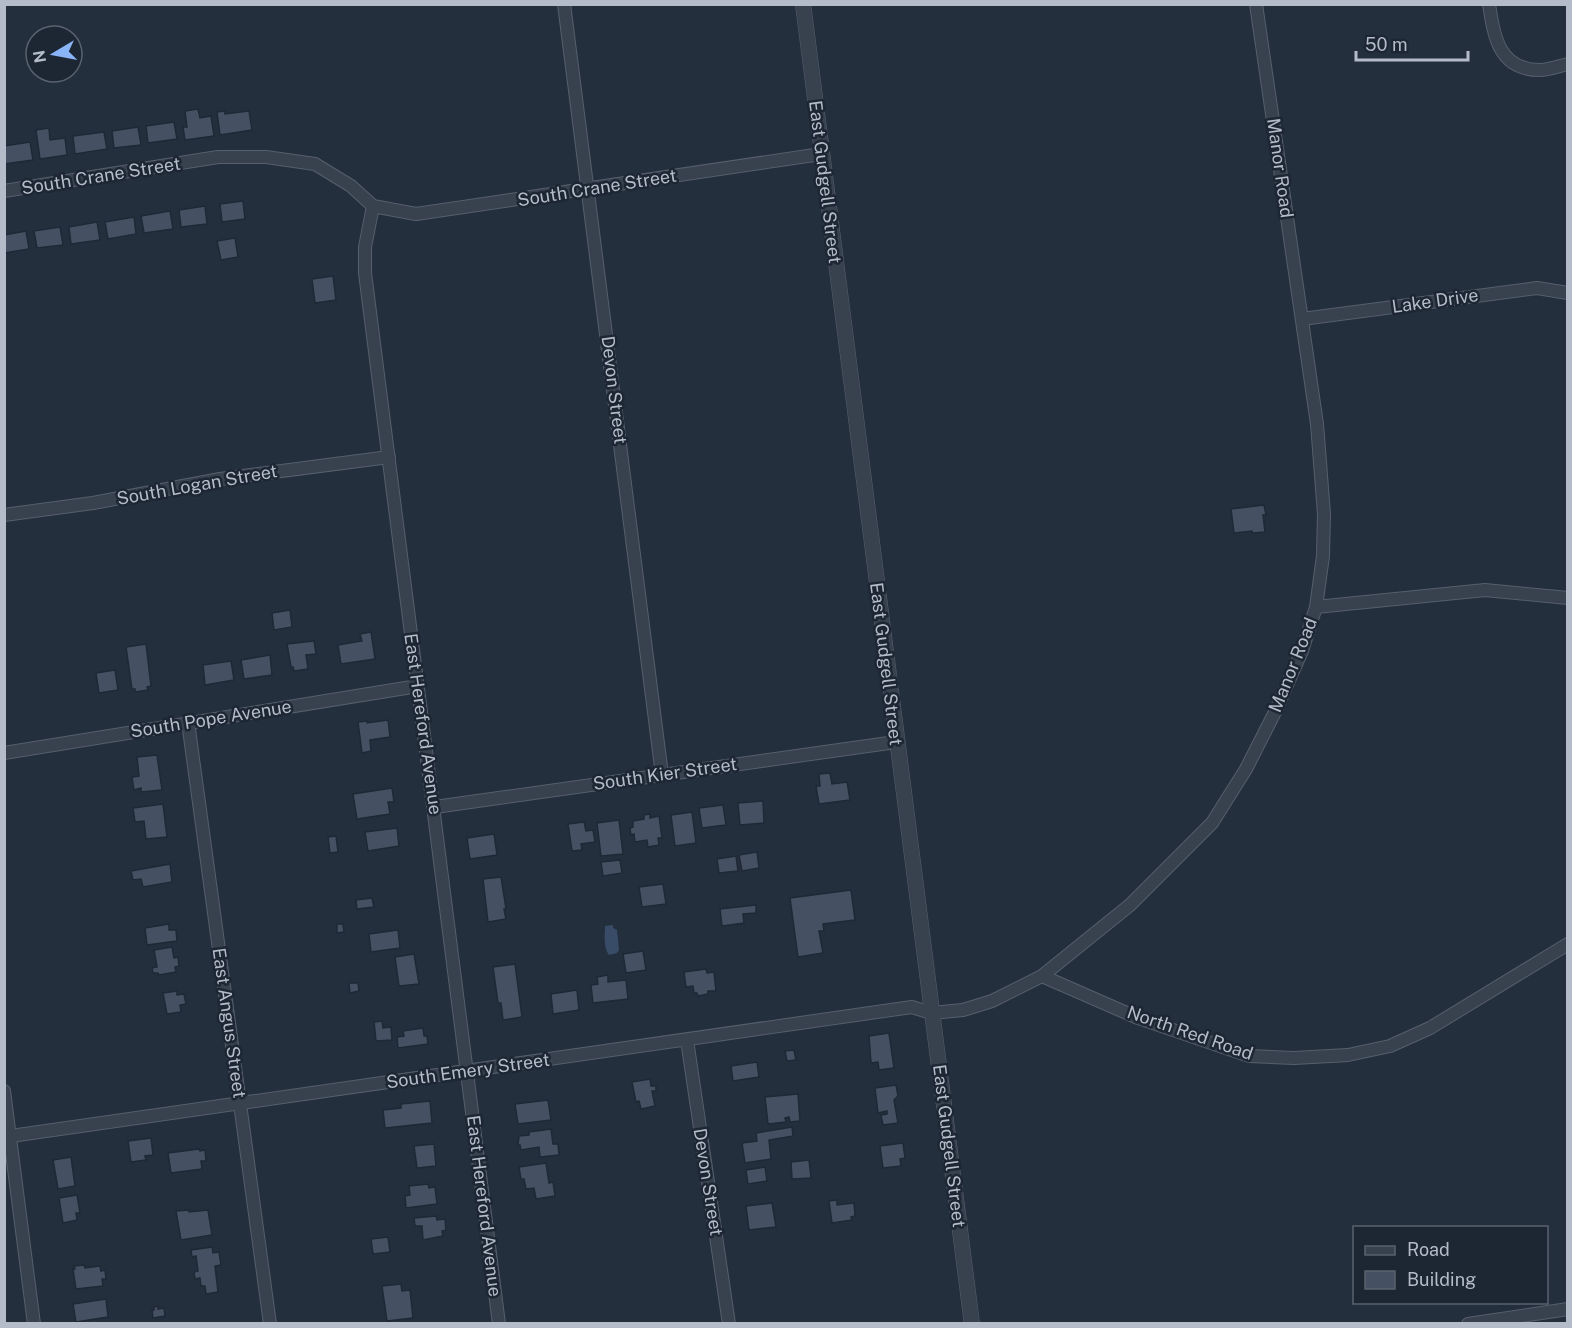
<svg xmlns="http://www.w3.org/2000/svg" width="1572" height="1328" font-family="'Public Sans',sans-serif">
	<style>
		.water { fill: #394c67 }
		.building { fill: #455162; stroke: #1f2835; stroke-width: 1.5 }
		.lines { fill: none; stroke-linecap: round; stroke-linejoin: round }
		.minor-casing { stroke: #565f6c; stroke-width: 14 }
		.tertiary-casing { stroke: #565f6c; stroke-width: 16 }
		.minor { stroke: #38414e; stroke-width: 12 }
		.tertiary { stroke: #38414e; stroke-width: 15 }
		.labels { text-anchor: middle; stroke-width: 5; stroke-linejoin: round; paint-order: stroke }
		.street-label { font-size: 18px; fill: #b4bcc9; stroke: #1d2633 }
	</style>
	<rect width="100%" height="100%" fill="#242f3e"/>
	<path class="water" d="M613 925V928L617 930 619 950 617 953 609 955C603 947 605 934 605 926Z"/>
	<path class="building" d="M198 109 200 118 211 116 214 136 185 140 183 127H187L185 111Z
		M225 111V114L249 111 252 130 220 135 217 112Z
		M174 122 177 139 148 143 146 126Z
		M138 127 141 145 114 148 112 131Z
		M49 128 50 140 65 138 67 155 40 159 36 130Z
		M104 132 107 149 75 154 73 136Z
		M30 142 33 160 4 164V146Z
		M243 201 245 219 222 222 220 204Z
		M205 206 207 224 181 227 179 210Z
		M170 211 173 229 144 233 141 216Z
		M134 217 136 234 108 239 105 222Z
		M97 222 100 240 71 244 69 227Z
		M60 227 63 245 37 248 34 231Z
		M26 231 29 249 4 253V235Z
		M235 238 238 257 221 260 217 241Z
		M333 276 336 300 315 303 312 279Z
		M1264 505 1266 515H1263L1265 532 1252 533V531L1234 533 1231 509Z
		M290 610 292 627 274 630 272 613Z
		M371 632 375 659 341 664 338 645 362 641 360 634Z
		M314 641 316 654 306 655 308 669 294 671 293 667H291L287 644Z
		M146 644 151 686 147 687 148 690 135 692V689H132L126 647Z
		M270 655 272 675 244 679 241 660Z
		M231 661 234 680 205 685 203 665Z
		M115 670 118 690 99 693 96 673Z
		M388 720 390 737 370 740 371 751 362 753 358 722 367 721V723Z
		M157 755 162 790 141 792V788L134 790 132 777 139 776 137 757Z
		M830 773 832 784 847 782 850 800 819 804 816 786H820L819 774Z
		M392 788 394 802H388L390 814 357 819 353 794Z
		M763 801 764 823 740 825 738 803Z
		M163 804 167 837 146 839 144 821 135 822 133 808Z
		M723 805 726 825 702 828 699 808Z
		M692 812 696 843 675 846 671 815Z
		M650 814V818L659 816 662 838H658L659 845 648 847 647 840 635 842 634 834 631 835 630 828 633 827V821L644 819V815Z
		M619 820 623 854 601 856 597 823Z
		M584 822 586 831 593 830 595 842 581 844 582 850 572 851 568 824Z
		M397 828 399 846 368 851 365 832Z
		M494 834 497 855 470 859 467 838Z
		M336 836 338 852 330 853 328 837Z
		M757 852 759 868 742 871 739 855Z
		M736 856 738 871 719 873 717 859Z
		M620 860 622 873 603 876 601 862Z
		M170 864 172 882 143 887 141 879 133 880 131 871Z
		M501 877 506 909H504L506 919 488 922 483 879Z
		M663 884 666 904 642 907 639 887Z
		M851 890 855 920 823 924 824 931H819L823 953 798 957 790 898Z
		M372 898 374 907 357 909 356 900Z
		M756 905V913L743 914 744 923 722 926 720 909Z
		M169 924V930H176L177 941 147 945 145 928Z
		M337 924H343L344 932 337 933Z
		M398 930 400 948 371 952 369 934Z
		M172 947 174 958 178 957 179 966 175 967 176 972 159 975 158 973H153L152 968 157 967 154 950Z
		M643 951 646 970 626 973 623 954Z
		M414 954 419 984 399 986 395 957Z
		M515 964 522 1017 503 1020 501 1003H498L493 967Z
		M706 969 707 973 714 972 716 991H708V994L698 996 697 993H694L693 986 686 987 684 972Z
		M608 975V982L626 980 628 999 593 1003 591 985 598 984 597 977Z
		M349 983H358L359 991 350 993Z
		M577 990 579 1010 553 1014 551 994Z
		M177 991V995L184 994 186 1004 180 1005 181 1012 167 1014 163 993Z
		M382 1021 383 1028 391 1027 392 1040 376 1041 374 1022Z
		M423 1028 424 1036H427L428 1044 398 1048 397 1037 404 1036 403 1031Z
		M889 1033 894 1068 879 1070 878 1062 871 1063 869 1036Z
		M794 1050 796 1060 787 1061 785 1051Z
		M757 1062 759 1077 733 1081 731 1066Z
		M650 1079 651 1086H656V1091H652L655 1106 641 1109 639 1101 636 1102 632 1082Z
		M896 1085 898 1096 894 1100 898 1123 883 1125 881 1115 887 1114V1111L878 1113 875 1088Z
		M798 1094 800 1121 790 1122 789 1117 785 1118 786 1122 768 1124 765 1097Z
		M548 1100 551 1120 518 1124 515 1104Z
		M430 1101 432 1123 385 1128 383 1110 401 1108V1104Z
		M792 1127 793 1136 769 1140 771 1159 745 1163 742 1143 757 1141 756 1133Z
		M551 1129 553 1144H558L559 1155 540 1157 539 1147 521 1150 520 1145H518L519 1136 529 1135V1132Z
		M151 1138 153 1155 145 1156 146 1160 131 1162 128 1141Z
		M903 1143 905 1158 900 1159 901 1166 883 1168 880 1146Z
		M434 1144 436 1166 417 1168 414 1146Z
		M199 1149 200 1151 205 1150 206 1161H201L202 1169 171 1173 168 1153Z
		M71 1157 75 1186 58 1189 53 1160Z
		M809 1160 811 1178 792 1179 791 1162Z
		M546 1163 549 1183 553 1182 555 1196 536 1199 534 1188 526 1189 524 1179H521L519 1167Z
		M765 1167 767 1181 748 1184 746 1170Z
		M428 1184 429 1188 435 1187 437 1204 406 1208 405 1196 410 1195 409 1186Z
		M77 1195 80 1213H76L77 1220 63 1223 59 1198Z
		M837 1200V1205L854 1203 855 1216 851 1217 852 1220 832 1223 829 1201Z
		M772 1203 776 1227 749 1230 746 1206Z
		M189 1210V1212L208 1210 212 1235 181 1240 176 1211Z
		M436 1216 437 1220 445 1219 446 1230 442 1231 443 1236 423 1240 422 1226H415L414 1218Z
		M388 1237 390 1252 373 1254 371 1239Z
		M212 1247 213 1253 219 1252 221 1265 215 1266 218 1292 206 1294 205 1286H201L200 1278 195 1279 194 1272 198 1271 196 1256 192 1257 191 1250Z
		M84 1265 85 1268 100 1266 101 1271 105 1270 106 1279H102L103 1286 76 1289 73 1269H75L74 1266Z
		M401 1284 402 1291 410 1290 413 1318 387 1321 382 1286Z
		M106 1299 108 1317 76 1322 73 1304Z
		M158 1306V1309L164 1308 165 1316 153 1318 152 1310H154V1307Z"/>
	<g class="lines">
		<g class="minor-casing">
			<path id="minor" d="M564 4 662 775
				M1489 4C1494 37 1499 70 1540 70 1549 70 1559 66 1568 64
				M4 191 218 157H266L315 164 351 186 373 206 365 247V273L499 1324
				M373 206 416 214 821 154
				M1302 319 1537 288 1568 293
				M4 515 93 503 220 479 389 457
				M1316 607 1485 590 1568 598
				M188 722 270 1324
				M4 753 418 686
				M435 807 896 742
				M1042 976 1138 1018 1249 1056 1294 1058 1348 1055 1390 1046 1430 1028 1568 944
				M687 1040 729 1324
				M4 1091 34 1324
				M4 1137 912 1007 931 1013 963 1010 992 1001 1042 976 1130 905 1212 823 1246 769 1275 712 1302 651 1316 607 1323 556 1324 514 1317 424 1256 4
				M1468 1324 1568 1309"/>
		</g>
		<g class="tertiary-casing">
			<path id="tertiary" d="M803 4 972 1324"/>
		</g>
		<use href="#minor" class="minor"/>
		<use href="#tertiary" class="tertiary"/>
	</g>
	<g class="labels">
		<g class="street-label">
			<text transform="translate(1280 168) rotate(82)" y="6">Manor Road</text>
			<text transform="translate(101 176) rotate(-9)" y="6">South Crane Street</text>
			<text transform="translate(825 182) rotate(83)" y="6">East Gudgell Street</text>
			<text transform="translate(597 188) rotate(-9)" y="6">South Crane Street</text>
			<text transform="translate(1435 301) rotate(-8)" y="6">Lake Drive</text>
			<text transform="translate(614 390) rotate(83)" y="6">Devon Street</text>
			<text transform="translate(197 485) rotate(-10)" y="6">South Logan Street</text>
			<text transform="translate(886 664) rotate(83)" y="6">East Gudgell Street</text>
			<text transform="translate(1293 665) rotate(-68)" y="6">Manor Road</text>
			<text transform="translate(211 719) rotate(-9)" y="6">South Pope Avenue</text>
			<text transform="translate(423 724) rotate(82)" y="6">East Hereford Avenue</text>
			<text transform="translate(665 774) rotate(-8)" y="6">South Kier Street</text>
			<text transform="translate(229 1023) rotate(82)" y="6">East Angus Street</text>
			<text transform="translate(1190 1033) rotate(19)" y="6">North Red Road</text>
			<text transform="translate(468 1071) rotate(-8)" y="6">South Emery Street</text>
			<text transform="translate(949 1146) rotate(83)" y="6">East Gudgell Street</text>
			<text transform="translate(708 1182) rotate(81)" y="6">Devon Street</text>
			<text transform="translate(484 1206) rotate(83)" y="6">East Hereford Avenue</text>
		</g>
	</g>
	<rect width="1572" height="1328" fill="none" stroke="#b4bcc9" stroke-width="12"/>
	<rect x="1353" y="1226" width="195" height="78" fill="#1d2633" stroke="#59626f" stroke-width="1.5"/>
	<rect x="1365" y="1246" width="30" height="9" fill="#38414e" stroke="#59626f" stroke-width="1.5"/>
	<text x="1407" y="1256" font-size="18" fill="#b4bcc9">Road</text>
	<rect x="1365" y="1271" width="30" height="18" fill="#455162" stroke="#59626f" stroke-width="1.5"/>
	<text x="1407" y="1286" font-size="18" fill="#b4bcc9">Building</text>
	<g transform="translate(54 54) rotate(260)"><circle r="28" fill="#1d2633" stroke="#59626f" stroke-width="1.5"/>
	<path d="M0-4.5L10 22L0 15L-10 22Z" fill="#8ab4f8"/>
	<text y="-9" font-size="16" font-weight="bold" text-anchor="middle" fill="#b4bcc9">N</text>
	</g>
	<path d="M1356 51v9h112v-9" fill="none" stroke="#b4bcc9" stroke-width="3"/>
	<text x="1365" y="51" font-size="18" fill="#b4bcc9" stroke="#1d2633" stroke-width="4.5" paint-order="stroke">50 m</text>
</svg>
